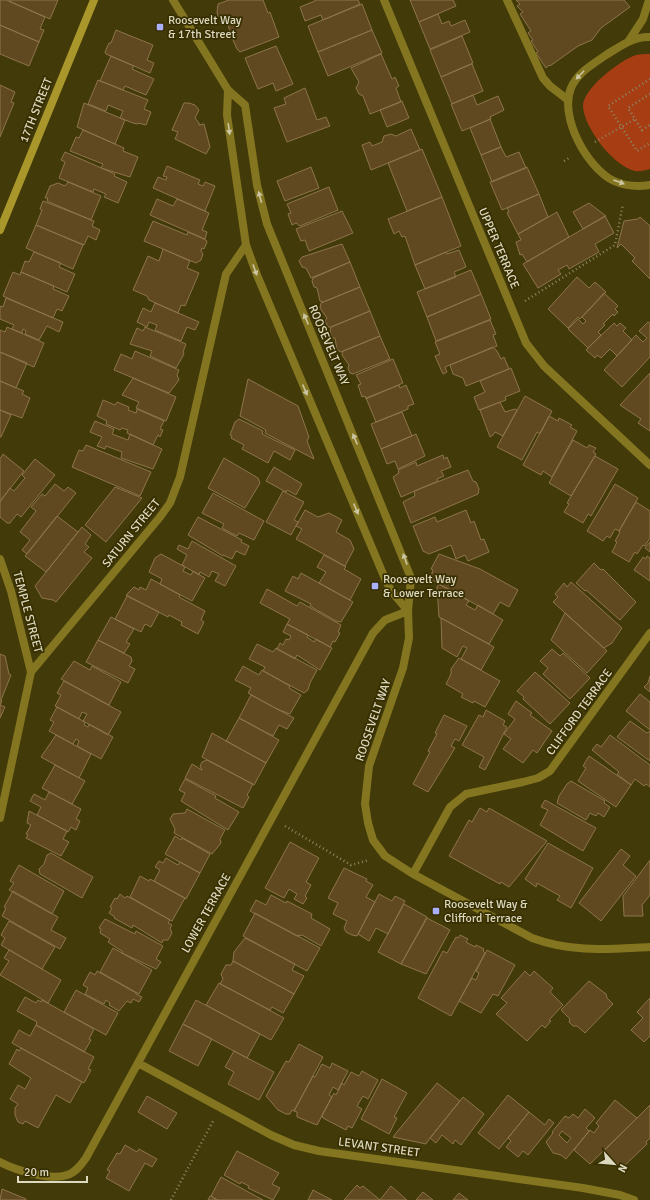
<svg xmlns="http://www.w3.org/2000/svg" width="650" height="1200" font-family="Signika,sans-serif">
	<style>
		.green { fill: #a63d13 }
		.building { fill: #604920; stroke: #8d744b; fill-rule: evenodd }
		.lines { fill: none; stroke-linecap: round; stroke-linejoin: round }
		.path { stroke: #8e8864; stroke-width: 2.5; stroke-dasharray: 1 3; stroke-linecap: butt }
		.service { stroke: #847621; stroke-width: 8 }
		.minor { stroke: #847621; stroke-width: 8 }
		.secondary { stroke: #aa972b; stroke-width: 8 }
		.oneway { fill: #cbc5a1 }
		.poi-dot { fill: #a9b0fc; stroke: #382f00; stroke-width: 1.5 }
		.labels { text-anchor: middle; stroke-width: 3.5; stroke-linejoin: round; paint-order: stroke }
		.poi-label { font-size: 12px; fill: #ddd9c1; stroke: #382f00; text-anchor: start }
		.street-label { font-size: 12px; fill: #ddd9c1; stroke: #382f00 }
	</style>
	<rect width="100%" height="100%" fill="#423a09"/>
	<path class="green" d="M648 54H650V169C646 170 639 172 635 171 613 166 585 129 583 107 582 89 620 60 636 55 640 54 644 54 648 54Z"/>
	<path class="building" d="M0 0H6L45 17 40 29 44 30 39 42 0 25Z
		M9 0H58L50 19 9 1Z
		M229 0H263L268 13 270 12 279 37 240 52 237 49 233 40 234 35 231 36 227 21 225 22 218 16 217 12 218 4Z
		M315 0H358L360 4 323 20 321 15 305 21 300 7 315 1Z
		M410 0H453L456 6 419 22Z
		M516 0H624L630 7 601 28 592 40 578 46 550 66 549 65 546 68 536 53 538 52 531 41 533 40 528 33 531 31 520 14 523 12 517 6 520 4Z
		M362 4 372 30 318 52 308 26Z
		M438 14 442 24 449 21 451 26 465 20 470 32 430 49 419 22Z
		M0 25 39 42 29 66 0 54Z
		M116 30 153 45 147 60 154 63 150 73 106 54 105 52 109 43H111Z
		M372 30 382 53 328 76 318 52Z
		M462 36 473 63 441 77 430 50Z
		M276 46 293 84 276 91 273 83 258 89 245 58Z
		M381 54 392 79 395 77 399 86 396 88 401 102 370 114 363 96 359 94 356 88 359 82 351 68Z
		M111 56 134 66 132 69 154 79 146 95 125 86 123 90 100 81Z
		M472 64 483 91 452 104 441 77Z
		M98 80 148 100 144 109 151 112 146 125 138 123V124L133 123 120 118 123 111 108 105 106 111 88 104Z
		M0 85 15 92 11 102 14 103 0 137Z
		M305 88 317 120 326 117 330 126 287 142 274 108 286 104 284 98Z
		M473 95 477 105 498 96 504 110 490 117 491 119 462 131 451 104Z
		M402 101 409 118 387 127 380 110Z
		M84 103 125 120 115 144 77 127Z
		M184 103H189L195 105 199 110 195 118 199 123V125L204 124 210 147 206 154 175 139 178 132 172 130Z
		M490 119 501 147 481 155 470 128Z
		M411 129 420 150 371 170 362 145 370 142 372 146 382 142 384 136 391 134 396 136Z
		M83 130 124 148 123 151 138 157 130 177 101 168 103 164 70 151 76 137 79 138Z
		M501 147 506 157 519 152 526 168 492 182 481 155Z
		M422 149 442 197 407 211 388 163Z
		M65 152 115 174 114 176 127 182 118 203 104 197 106 194 94 189 93 192 59 178 65 162 61 160Z
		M167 166 200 180 198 184 203 186 205 182 215 186 205 211 153 188 158 177 166 180 167 177 163 176Z
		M311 167 319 188 285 201 277 181Z
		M527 167 539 194 502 210 490 182Z
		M68 182 101 196 91 220 47 201 48 198H45L50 186 58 183 65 186Z
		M329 187 338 210 300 226 296 223 292 225 288 214 291 213 287 204Z
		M539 194 548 217 518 234 507 213 509 212 507 208Z
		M442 197 461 246 415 265 405 236 402 237 399 231 394 234 388 219Z
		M157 199 173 206 177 199 209 213 202 230 207 232 205 239 150 215Z
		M43 201 94 221 92 226 100 230 96 240 88 236 84 245 36 225 42 210 40 209Z
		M589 203 606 216 583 229 573 212Z
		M342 211 353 233 309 251 305 240 301 241 296 229Z
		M557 212 569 237 527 262 522 254 520 255 516 242 521 240 518 234Z
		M605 216 614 233 595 244 599 252 569 269 567 265 558 270 561 274 538 288 523 264Z
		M640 217 650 226V279L632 261 635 258 621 244 617 248 624 221 638 219Z
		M153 221 187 235 188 232 206 240 207 242 204 249 202 248 201 251 203 254 201 260 196 263 144 241Z
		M36 225 83 245 73 269 26 248Z
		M342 244 350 262 311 278 306 268 302 267 299 261 302 257Z
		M163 249 190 261 187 268 199 273 185 306 181 305 178 313 149 300 147 296 133 290 148 256 159 261Z
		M459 250 466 267 454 272 456 277 425 289 415 265 446 252 447 254Z
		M34 252 61 263 59 267 75 274 67 292 21 272 25 261 29 262Z
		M350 262 360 287 323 302 320 301 317 288 314 287 312 281 313 278Z
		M471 270 481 294 427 317 417 292Z
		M13 272 20 275 21 272 54 286 53 289 69 296 62 311 57 309 53 318 3 296Z
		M577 277 589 288 595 282 606 292 580 319 578 317 568 328 548 309Z
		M360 287 370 311 331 327H328L325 321 327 318 320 308 321 303Z
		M604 293 618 306 615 309 618 312 614 316 613 314 603 324 605 325 598 332 601 335 588 348 568 329 578 319 583 324 586 321 582 317Z
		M481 294 491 319 436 341 427 317Z
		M6 298 63 322 59 332 47 326 39 340 25 334 26 331 23 329 22 333 12 329 14 325 0 319V306L3 307Z
		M155 303 199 322 195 330 187 327 181 341 155 330 157 325 149 322 147 327 137 322 143 308 151 312Z
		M370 311 380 336 341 352 337 350 335 338H332L330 332 331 327Z
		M490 320 496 334 493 335 497 346 445 367 447 372 443 374 435 356 440 354 435 342Z
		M648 322 650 323V357L622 387 604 370 636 335 643 342 647 338 639 331Z
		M614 323 617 326 620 323 626 328 623 331 632 340 617 356 610 349 601 358 597 355 595 358 586 350Z
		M7 327 44 343 34 367 0 352V330L5 332Z
		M145 327 186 344 183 352 184 354 176 368 150 356 152 351 130 344 137 328 143 331Z
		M380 336 390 359 353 374 350 373 348 368 349 365 342 355 343 351Z
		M493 347 497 351 501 359 504 357 509 369 466 386 463 378 453 374 450 365Z
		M135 351 179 370 177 375 179 380 169 393 114 370 121 354 132 359Z
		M0 352 27 363 16 388 0 381Z
		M393 359 403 383 366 399 365 396 362 397 358 385 361 384 356 375Z
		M511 368 520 391 505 397 506 400 479 410 474 397 485 392 480 381Z
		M650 373V431L638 423 641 419 620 405Z
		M133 378 176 397 166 421 136 408 139 402 122 395Z
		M248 379 298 406 309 437 307 441 314 459 265 433 266 430 240 416Z
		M0 381 24 391 22 394 30 398 22 418 0 410Z
		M399 385 400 388 406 385 414 404 408 406V409L376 422 366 398Z
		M525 396 552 411 540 434 537 432 522 460 497 447Z
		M103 400 115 405 117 402 129 407 128 410 136 413 137 409 164 421 160 429 163 430 160 437 158 435 153 445 127 433 128 430 122 428 120 430 106 424 107 421 97 416Z
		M500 402 505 412 515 409 517 410 503 436 495 432 493 435 490 437 480 410Z
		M0 410 11 415 1 437H0Z
		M402 412 412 436 381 449 371 424Z
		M549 416 558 421 559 418 572 425 570 427 577 431 552 477 543 471 541 475 523 465Z
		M239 419 263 431 262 434 295 450 290 460 274 451 268 463 242 449 244 445 231 438 232 436 230 435 235 422Z
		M95 421 114 429 112 434 128 440 130 434 162 449 153 469 121 458 122 452 106 446 105 449 97 446 102 437 90 432Z
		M416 434 425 456 398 469 395 461 387 464 381 449Z
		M573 440 587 448 589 445 596 448 593 452 596 454 571 496 549 483Z
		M86 445 151 472 140 496 72 467 79 450 83 451Z
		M3 454 24 471 0 501V459Z
		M443 455 444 459 447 457 451 467 441 471 444 476 437 479 438 481 401 497 393 477 399 473 398 470 416 462 417 466Z
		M595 456 618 469 591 516 588 514 583 523 564 512 569 504 567 503Z
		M224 458 258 478 260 483 245 508 208 488Z
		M35 459 55 475 21 517 17 514 10 523H7L0 517V502L10 488 14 491 25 478 22 475Z
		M274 467 302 484 296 495 287 490 286 492 266 481Z
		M468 470 473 481 476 482 479 489 478 494 411 523 403 502 415 496 414 491Z
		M55 484 64 491 68 487 76 493 27 554 22 550 30 540 20 532 36 511 31 507 42 494 45 496Z
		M615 484 638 498 619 531 615 529 610 538 607 536 603 541 587 531Z
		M115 487 142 498 106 542 85 525Z
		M283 491 304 502 294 520 298 522 291 535 266 522Z
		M213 493 264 521 254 540 239 533 237 536 231 533 222 528 224 524 202 513Z
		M636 502 650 511V538L645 546 643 545 637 554 635 552 629 562 612 552 617 542 615 541 620 532 619 531Z
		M305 510 318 517 329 513 342 520 336 532 350 540 354 549 345 566 296 539 302 529 296 526Z
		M466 510 471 523 474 521 481 540 484 539 489 552 468 561 465 555 456 559 451 545 429 554 423 551 413 526 435 517 437 522Z
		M57 516 78 532 46 572 25 556Z
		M198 517 242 540 241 542 249 546 245 555 236 551 232 559 223 555V556L188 535Z
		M82 527 91 535 85 544 89 547 84 552 92 558 56 602 53 600 42 598 35 586Z
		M192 541 236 566 225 586 215 581 219 574 212 571 209 577 200 572 199 575 182 565 187 555 177 549 179 545 188 549Z
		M650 542V552L645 548Z
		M161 554 185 567 183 571 191 575 193 571 205 578 192 601 160 584 162 579 149 572 155 558Z
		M439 554 480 569 518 590 509 607 500 602 493 614 430 579 433 570 431 569Z
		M324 555 346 567 344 569 361 579 350 600 319 583 326 572 317 567Z
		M647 556 650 558V581L634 570 643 557 646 559Z
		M594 563 601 570 603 569 636 602 620 620 586 590 585 591 576 583Z
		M301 573 353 602 341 622 336 621 310 606 311 604 285 591 293 576 298 579Z
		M151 579 180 595 179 597 205 611 201 620 204 622 198 634 181 625 182 622 169 615 168 617 126 595 134 587 139 590 140 587 146 590Z
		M571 582 622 628 612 643 604 648 553 602 558 597 555 594 564 583 567 587Z
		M439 584 469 601 466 605 475 610 478 605 503 620 489 644 439 617 437 587Z
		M267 589 297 606 300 602 341 625 338 632 340 633 335 642 333 641 330 647 287 624 290 619 260 603Z
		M127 596 159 612 151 627 145 624 141 632 115 619Z
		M565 613 607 651 587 673 551 640Z
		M111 617 134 629 126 642 130 644 124 653 98 640Z
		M441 618 494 647 481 670 461 659 467 648 463 646 457 657 442 648Z
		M287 624 308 635 307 637 314 642 316 639 332 648 320 670 297 655 295 659 277 649 280 643 283 645 286 639 289 640 291 636 283 632Z
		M98 640 131 657 132 661 129 666 135 669 128 683 86 662Z
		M257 644 273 652 276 648 317 670 310 683 308 690 304 693 263 671 265 667 249 659Z
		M552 649 560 656 563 653 590 678 570 699 543 674 548 668 540 661Z
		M0 654 5 656 9 674 11 675 1 700 2 701 0 705 5 707 0 718Z
		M459 658 500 681 485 707 474 701 473 703 461 697 463 694 446 684 451 674V669Z
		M74 661 90 670 92 666 121 682 109 705 61 679Z
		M243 666 259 675 262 670 290 686 289 688 301 695 290 714 277 709 248 693 251 688 235 680Z
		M535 672 570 703 550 724 523 699 524 697 517 691Z
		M650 676V692L644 687 648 683Z
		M64 681 121 712 108 735 83 721 87 714 82 712 79 719 55 706 61 695 57 693Z
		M640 694 650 702V730L626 711Z
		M251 695 294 718 287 729 279 725 273 736 239 718Z
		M516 701 532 713 530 715 552 731 537 753 533 750 523 763 503 749 511 739 504 734 515 719 508 714Z
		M57 707 83 721 85 722 84 725 88 727 89 724 113 737 101 759 77 746 79 741 76 739 73 744 49 731 54 722 50 720Z
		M486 710 505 721 503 725 507 727 485 770 479 767 484 757 462 745 479 715 483 717Z
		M444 715 467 726 459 741 455 739 451 746 455 748 428 792 413 784 430 752 428 751 437 734 435 733Z
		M239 718 279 740 266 763 226 741Z
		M630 721 647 733 650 731V761L617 737Z
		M212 733 266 763 254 785 202 757Z
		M56 735 91 754 79 778 41 757Z
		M610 735 650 765V787L646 784 644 786 635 779 631 785 617 774 619 772 592 750 597 744 601 747Z
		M589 756 631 785 616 807 578 781 586 768 583 766Z
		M207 760 253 784 247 795 249 797 243 808 185 778 192 764 202 770 200 766 202 762Z
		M55 765 85 781 72 804 42 788Z
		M185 779 216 796 215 798 239 812 228 830 181 801 185 793 179 790Z
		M571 781 605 801 604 803 610 807 604 817 598 813 596 816 590 813 586 820 557 803 559 796 567 784Z
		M49 792 81 809 76 819 80 821 76 830 71 827 68 832 37 815 41 807 30 801 34 794 45 800Z
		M545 800 596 828 583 851 540 825 548 810 541 807Z
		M480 808 487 812 489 808 547 841 509 887 501 882 500 884 449 856 469 820 472 822Z
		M187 809 225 830 220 839 221 843 212 854 174 833 175 829 170 819 173 814 185 813Z
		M29 811 67 831 63 839 69 842 61 856 26 838 28 835 26 834 31 825 27 823Z
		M175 836 181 840 182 838 210 854 200 873 165 854Z
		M290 842 319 858 306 882 311 885 305 896 307 898 303 904 294 899 297 894 289 889 284 898 265 888Z
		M548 843 593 868 571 908 557 900 560 896 537 883 536 887 525 879Z
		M621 849 630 856 623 865 636 876 601 921 579 903Z
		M51 853 93 877 82 898 40 874 39 869 44 864 47 855Z
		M166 858 178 865 180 862 200 873 186 899 154 881 160 870 155 867 159 861 163 863Z
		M650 860V895L642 905 643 916H624L623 896Z
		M19 865 64 891 52 914 9 890 14 883 10 881Z
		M344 868 367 879 366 881 373 885 366 897 375 902 357 936 352 935 346 932 344 928 347 921 333 914 338 903 328 898Z
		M140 876 149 881 150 879 185 898 172 921 130 897Z
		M13 891 58 917 51 930 66 938 60 949 2 916 6 908 4 907Z
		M120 894 125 898 127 896 170 920 168 923 172 925 170 928 172 933 168 940H163L162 943 133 925 132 928 114 918 115 917 109 913 112 908 110 907 115 898 117 899Z
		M379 894 392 901 395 896 405 901 388 934 376 928 369 941 358 934Z
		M271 895 286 903 287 901 312 914 311 918 330 929 321 946 302 935 297 936 250 911 256 900 266 905Z
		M404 904 427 917 401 964 378 952Z
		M255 913 320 948 307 971 243 936Z
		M427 918 450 930 426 974 401 964Z
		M105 919 135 934 136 931 163 946 156 959 161 962 156 969 122 953 123 952 108 942 110 939 100 933 101 929 99 928Z
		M9 921 55 947 42 969 1 945 5 938 1 935Z
		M460 935 468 939 466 942 475 947 476 945 484 949 483 951 485 953 451 1016 418 998 443 951 447 953 456 937 458 938Z
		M245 938 295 964 292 970 304 976 294 994 233 961 234 952Z
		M113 948 152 970 139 994 100 972Z
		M9 950 61 980 48 1003 0 975 9 961 4 958Z
		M487 950 515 965 498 996 493 994 481 1013 459 1001 472 978 476 980 479 973 476 971Z
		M233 961 294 994 283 1013 272 1007 270 1010 220 984 223 979 221 974 226 965H231Z
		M97 971 136 993V994L142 997 139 1002 133 999 131 1003 127 1001 119 1011 109 1005 110 1003 106 1000 104 1004 85 994 88 988 83 985 90 972 95 975Z
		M525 971 530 976 534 971 553 988 550 992 563 1005 549 1020 551 1021 545 1028 542 1025 527 1041 496 1014 507 1003 501 998Z
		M589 981 606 994 607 998 613 1004 585 1033 577 1026H573L569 1022 570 1019 561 1010Z
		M219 983 284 1018 271 1040 206 1005Z
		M76 990 118 1013 106 1035 64 1012Z
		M25 997 36 1003 38 1000 41 1002 42 1000 94 1029 89 1039 91 1040 84 1052 36 1025 37 1022 17 1011Z
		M650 998V1036L644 1042 631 1030 643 1018 637 1012Z
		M196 1000 260 1034 247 1058 183 1024Z
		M183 1024 212 1039 198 1066 169 1051Z
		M36 1025 94 1057 88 1069 91 1070 84 1083 12 1043 19 1030 30 1036Z
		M299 1044 323 1057 294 1111 292 1110 290 1114H286L278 1110 266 1096 286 1061 289 1062Z
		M21 1048 82 1082 70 1103 56 1095 38 1128 25 1121 23 1124 18 1122 15 1115V1108L18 1104 10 1099 18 1085 25 1089 31 1078 9 1064 17 1049 19 1051Z
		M234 1051 274 1072 259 1100 228 1084 234 1072 225 1067Z
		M332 1063 348 1071 338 1090 333 1087 329 1095 332 1097 317 1125 297 1117V1112L294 1111 313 1076 315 1077 322 1064 330 1068Z
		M362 1071 378 1080 368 1099 363 1096 357 1106 362 1109 352 1128 348 1126 346 1130 323 1118 322 1115 334 1093 336 1095 342 1083 344 1085 351 1072 359 1076Z
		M382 1079 407 1093 394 1117 397 1118 389 1134 361 1119Z
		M437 1083 460 1101 430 1138 426 1144 393 1137Z
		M508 1095 529 1112 499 1149 478 1133Z
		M147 1096 177 1113 167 1129 138 1112Z
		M463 1097 484 1114 461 1145 455 1140 453 1144 442 1135 436 1143 430 1138Z
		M615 1100 637 1118 590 1164 574 1150 590 1130 594 1133 599 1126 596 1123Z
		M650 1105V1138L646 1142 647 1144 622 1168 603 1152Z
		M585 1109 595 1118 586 1128 589 1131 566 1159 561 1155 553 1153 546 1142 553 1133 552 1132 565 1116 569 1118 573 1114 578 1118ZM562 1131 571 1138 567 1143 559 1135Z
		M529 1112 545 1125 549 1119 554 1123 528 1155 523 1151 518 1157 506 1147 511 1141 508 1138Z
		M125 1145 137 1152 139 1149 157 1159 152 1167 145 1163 129 1191 106 1178 110 1171 107 1170 117 1153 120 1154Z
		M237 1151 279 1173 272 1184 280 1188 273 1200 248 1188 249 1186 241 1182 240 1184 224 1175Z
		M221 1177 263 1200H217L211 1196Z
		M357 1185 360 1188 363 1186 380 1200H344Z
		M391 1186 407 1200H380Z
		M2 1189 26 1199V1200H0Z
		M313 1190 332 1200H308Z
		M423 1192 433 1200H416Z
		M459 1193 468 1200H453Z
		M210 1196H211L217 1200H208Z"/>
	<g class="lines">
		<path class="path" d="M650 79 608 106 637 151 650 143
			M650 94 628 108 642 130 650 125
			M595 142 635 119
			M564 161 571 157
			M525 301 615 245 623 204
			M285 826 351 865 369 860
			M171 1200 213 1121"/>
		<path class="service" d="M507 0 543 78 550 86 568 100"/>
		<path class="minor" d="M173 0 228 90 245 105 257 185 267 224 411 578 408 611 409 638 403 668 369 766 365 804 368 823 373 840 385 856 413 874 532 938C573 953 608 949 650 947
			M384 0 526 343 544 366 650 465
			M650 37C634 36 619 47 606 55 593 64 577 73 571 88 559 117 587 168 614 181 625 186 638 187 650 185
			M628 42 643 19 649 0
			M228 90 227 115 246 245 257 275 386 581 392 592 408 611
			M0 559 11 591 31 672
			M0 818 31 672 160 517 170 503 180 477 226 274 246 245
			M413 874 450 807 466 794 523 782 538 778 550 771 650 633
			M138 1063 271 1135 294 1145 319 1151 583 1188 620 1195 634 1200
			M0 1162C15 1170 50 1181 67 1175 75 1173 81 1165 86 1158L373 633 385 620 408 611"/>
		<path class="secondary" d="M0 230 94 0"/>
	</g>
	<defs><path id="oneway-solid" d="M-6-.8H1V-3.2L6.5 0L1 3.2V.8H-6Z"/></defs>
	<g class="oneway">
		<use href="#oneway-solid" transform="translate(580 75) rotate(134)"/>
		<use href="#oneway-solid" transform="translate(229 129) rotate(82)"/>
		<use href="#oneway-solid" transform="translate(619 182) rotate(20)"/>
		<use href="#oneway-solid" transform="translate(260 197) rotate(-105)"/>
		<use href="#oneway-solid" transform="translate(255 270) rotate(70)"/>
		<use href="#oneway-solid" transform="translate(306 319) rotate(-113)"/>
		<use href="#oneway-solid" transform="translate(305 390) rotate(67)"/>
		<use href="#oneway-solid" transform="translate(355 439) rotate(-113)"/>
		<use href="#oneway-solid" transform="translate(356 509) rotate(67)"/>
		<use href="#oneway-solid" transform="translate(405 559) rotate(-110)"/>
	</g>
	<g class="poi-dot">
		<rect x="156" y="23" width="8" height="8" rx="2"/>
		<rect x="371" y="582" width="8" height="8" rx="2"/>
		<rect x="432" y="907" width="8" height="8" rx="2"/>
	</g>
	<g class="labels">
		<g class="poi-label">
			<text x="168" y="24">Roosevelt Way<tspan x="168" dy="14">&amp; 17th Street</tspan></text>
			<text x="383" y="583">Roosevelt Way<tspan x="383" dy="14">&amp; Lower Terrace</tspan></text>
			<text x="444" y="908">Roosevelt Way &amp;<tspan x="444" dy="14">Clifford Terrace</tspan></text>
		</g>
		<g class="street-label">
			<text transform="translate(36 110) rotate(-68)" y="4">17TH STREET</text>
			<text transform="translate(499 248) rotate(67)" y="4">UPPER TERRACE</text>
			<text transform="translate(329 345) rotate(67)" y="4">ROOSEVELT WAY</text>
			<text transform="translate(131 533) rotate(-51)" y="4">SATURN STREET</text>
			<text transform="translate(28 612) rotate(75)" y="4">TEMPLE STREET</text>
			<text transform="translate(579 712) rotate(-54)" y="4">CLIFFORD TERRACE</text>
			<text transform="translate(373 720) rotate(-71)" y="4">ROOSEVELT WAY</text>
			<text transform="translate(206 913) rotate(-61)" y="4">LOWER TERRACE</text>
			<text transform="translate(379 1147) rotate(8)" y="4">LEVANT STREET</text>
		</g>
	</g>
	<g transform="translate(614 1164) rotate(117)" stroke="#382f00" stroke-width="3" paint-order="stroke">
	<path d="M0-3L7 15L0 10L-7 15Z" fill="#ddd9c1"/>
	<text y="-6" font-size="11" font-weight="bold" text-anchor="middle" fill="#ddd9c1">N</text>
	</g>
	<path d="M18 1176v6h69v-6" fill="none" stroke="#ddd9c1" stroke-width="2"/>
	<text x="24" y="1176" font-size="12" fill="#ddd9c1" stroke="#382f00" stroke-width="3" paint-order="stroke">20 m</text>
</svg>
